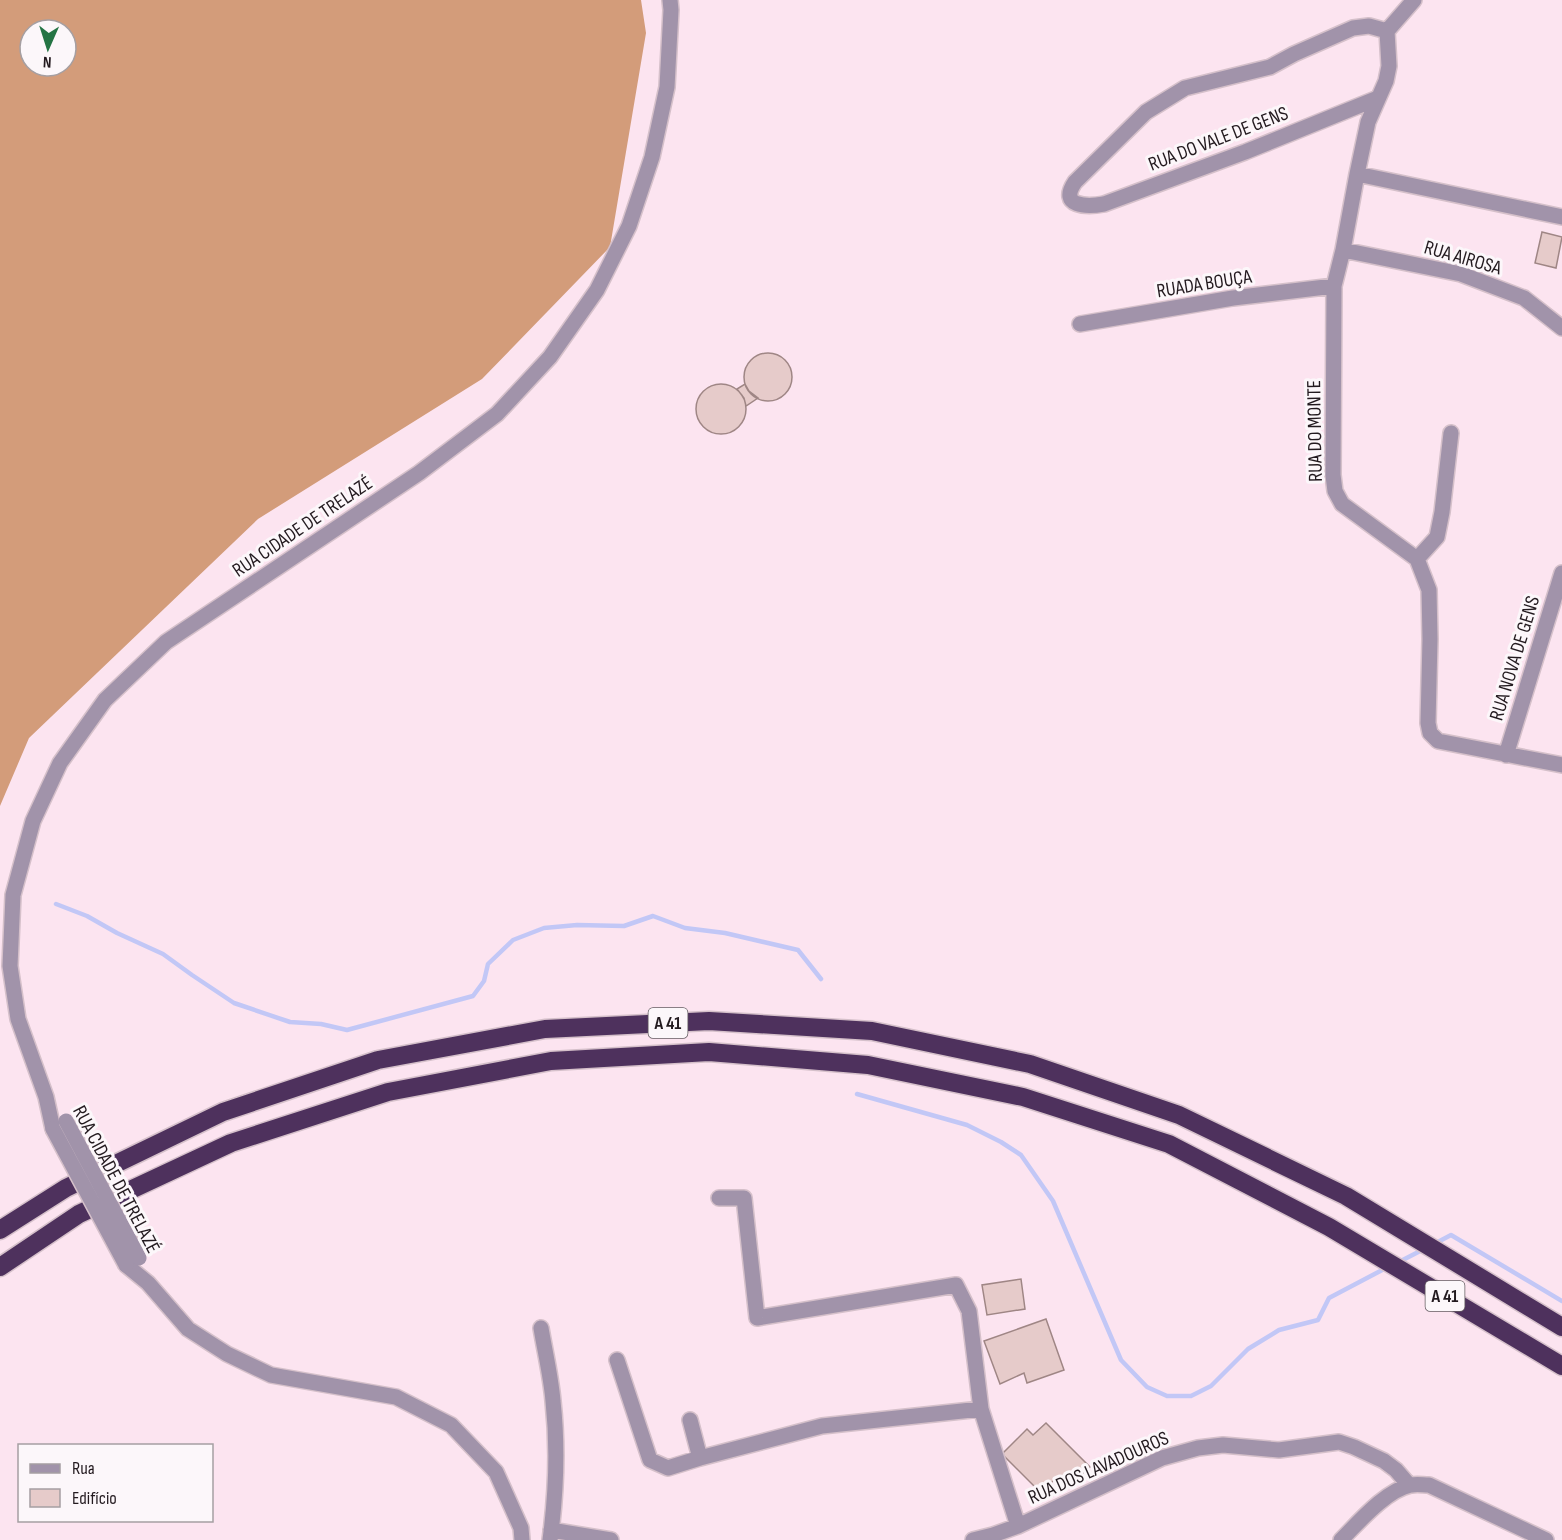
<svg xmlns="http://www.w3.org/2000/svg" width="1562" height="1540" font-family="'Sofia Sans Condensed',sans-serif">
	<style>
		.forest { fill: #d39c7a; fill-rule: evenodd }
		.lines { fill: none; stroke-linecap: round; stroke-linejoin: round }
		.stream { stroke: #c2c7f6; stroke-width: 4.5 }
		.building { fill: #e6cbca; stroke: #9f8685; stroke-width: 1.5 }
		.minor-casing { stroke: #d5c0ca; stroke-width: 18 }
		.highway-casing { stroke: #d5c0ca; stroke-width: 21 }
		.minor { stroke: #a193aa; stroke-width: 15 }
		.highway { stroke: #4e315d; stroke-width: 18 }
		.minor-bridge-casing { stroke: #d5c0ca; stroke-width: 18; stroke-linecap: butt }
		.minor-bridge { stroke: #a193aa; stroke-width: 15 }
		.labels { text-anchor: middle; stroke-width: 6; stroke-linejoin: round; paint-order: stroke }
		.shield { fill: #fcf7fa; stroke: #645c61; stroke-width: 1.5 }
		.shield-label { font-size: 18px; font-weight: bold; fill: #231a1f }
		.street-label { font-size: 20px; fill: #231a1f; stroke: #fcf7fa }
	</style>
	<rect width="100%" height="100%" fill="#fce4f0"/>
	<path class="forest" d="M0 0H641L646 33 610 247 482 379 258 519 29 738 0 806ZM30 30H66V66H30Z"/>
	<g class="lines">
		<path class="stream" d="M56 904 87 916 117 933 163 954 192 975 234 1003 290 1022 321 1024 347 1030 473 996 484 981 488 964 513 940 544 928 577 925 624 926 653 916 685 928 725 933 798 950 821 979
			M857 1094 967 1125 1001 1142 1021 1155 1053 1201 1121 1360 1147 1387 1167 1396H1191L1211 1386 1248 1349 1279 1330 1318 1320 1329 1298 1386 1268
			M1434 1244 1451 1235 1562 1301
			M1397 1263 1424 1249"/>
	</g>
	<path class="building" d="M1542 232 1562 237 1556 268 1535 263Z
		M744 377a24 24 0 1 1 48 0a24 24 0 1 1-48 0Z
		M696 409a25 25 0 1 1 50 0a25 25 0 1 1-50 0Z
		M745 384 749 391 758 398 746 406 744 398 737 389Z
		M1021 1279 1025 1309 987 1315 982 1285Z
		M1046 1319 1064 1370 1027 1383 1024 1373 1000 1384 984 1341Z
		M1046 1423 1090 1467 1075 1481 1059 1486 1054 1480 1041 1493 1002 1454 1027 1429 1033 1435Z"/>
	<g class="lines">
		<g class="minor-casing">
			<path id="minor" d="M1387 31 1389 66 1386 81 1368 122 1357 174 1343 250 1334 286 1333 475 1335 491 1342 504 1417 559 1429 590 1430 639 1428 723 1430 733 1438 741 1562 765
				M1387 31 1414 0
				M1378 98 1245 152 1104 204C1087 207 1058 207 1075 182L1146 112 1185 88 1270 67 1294 54 1353 28 1369 26 1387 31
				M1357 174 1562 217
				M1343 250 1461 274 1524 298 1562 328
				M1080 324 1233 298 1334 286
				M1417 559 1437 537 1442 512 1451 433
				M1506 755 1562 573
				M53 1129 46 1097 18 1019 10 966 13 895 33 821 60 763 105 700 166 642 419 473 497 414 550 357 597 290 629 226 652 157 667 87 671 10 670 0
				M719 1198H744L757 1318 956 1285 969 1311 981 1409 1018 1526
				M126 1265 148 1283 188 1329 227 1354 271 1375 396 1397 451 1425 496 1472 521 1528 522 1540
				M541 1328C545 1352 551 1377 553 1401 558 1447 556 1495 550 1540
				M617 1360 650 1460 668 1468 700 1458
				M690 1420 700 1458 822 1426 981 1409
				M551 1530 611 1540
				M973 1540 993 1535 1018 1526 1162 1458 1198 1448 1223 1445 1279 1450 1339 1442 1354 1447 1384 1461 1396 1470 1409 1485
				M1341 1540C1358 1523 1386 1490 1411 1485 1417 1484 1423 1485 1429 1485L1546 1540"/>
		</g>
		<g class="highway-casing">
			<path id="highway" d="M0 1230 66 1188 223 1112 378 1060 545 1029 709 1021 872 1031 1030 1064 1179 1115 1346 1196 1562 1327
				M0 1267 79 1214 231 1143 388 1092 551 1061 709 1052 868 1065 1023 1097 1169 1144 1329 1227 1562 1366"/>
		</g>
		<use href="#minor" class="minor"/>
		<use href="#highway" class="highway"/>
		<g class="minor-bridge-casing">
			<path id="minor-bridge" d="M66 1121 139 1258
				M53 1129 126 1265"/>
		</g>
		<use href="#minor-bridge" class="minor-bridge"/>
	</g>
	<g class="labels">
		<g class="shield">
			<rect x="648.5" y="1008" width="39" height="30" rx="4.5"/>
			<rect x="1425.5" y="1281" width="39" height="30" rx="4.5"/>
		</g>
		<g class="shield-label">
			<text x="668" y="1029">A 41</text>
			<text x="1445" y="1302">A 41</text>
		</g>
		<g class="street-label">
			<text transform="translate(1218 138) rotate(-21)" y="7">RUA DO VALE DE GENS</text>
			<text transform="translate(1463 257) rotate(16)" y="7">RUA AIROSA</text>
			<text transform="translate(1204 283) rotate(-9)" y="7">RUADA BOUÇA</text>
			<text transform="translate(1314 431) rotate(-91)" y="7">RUA DO MONTE</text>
			<text transform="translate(302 526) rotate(-34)" y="7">RUA CIDADE DE TRELAZÉ</text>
			<text transform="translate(1514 658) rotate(-73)" y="7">RUA NOVA DE GENS</text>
			<text transform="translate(117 1179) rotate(62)" y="7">RUA CIDADE DE TRELAZÉ</text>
			<text transform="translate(1098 1467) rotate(-24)" y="7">RUA DOS LAVADOUROS</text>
		</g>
	</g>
	<rect x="18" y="1444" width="195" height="78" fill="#fcf7fa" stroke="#a59fa2" stroke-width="1.5"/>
	<rect x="30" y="1464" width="30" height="9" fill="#a193aa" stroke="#a59fa2" stroke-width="1.5"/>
	<text x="72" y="1474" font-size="18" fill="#231a1f">Rua</text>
	<rect x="30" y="1489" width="30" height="18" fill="#e6cbca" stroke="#a59fa2" stroke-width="1.5"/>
	<text x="72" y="1504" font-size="18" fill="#231a1f">Edifício</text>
	<g transform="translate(48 48) rotate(183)"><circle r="28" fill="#fcf7fa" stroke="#a59fa2" stroke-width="1.5"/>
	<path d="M0-4.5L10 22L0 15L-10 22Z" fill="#247444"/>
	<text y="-9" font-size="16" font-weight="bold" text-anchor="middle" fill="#231a1f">N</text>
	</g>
</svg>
